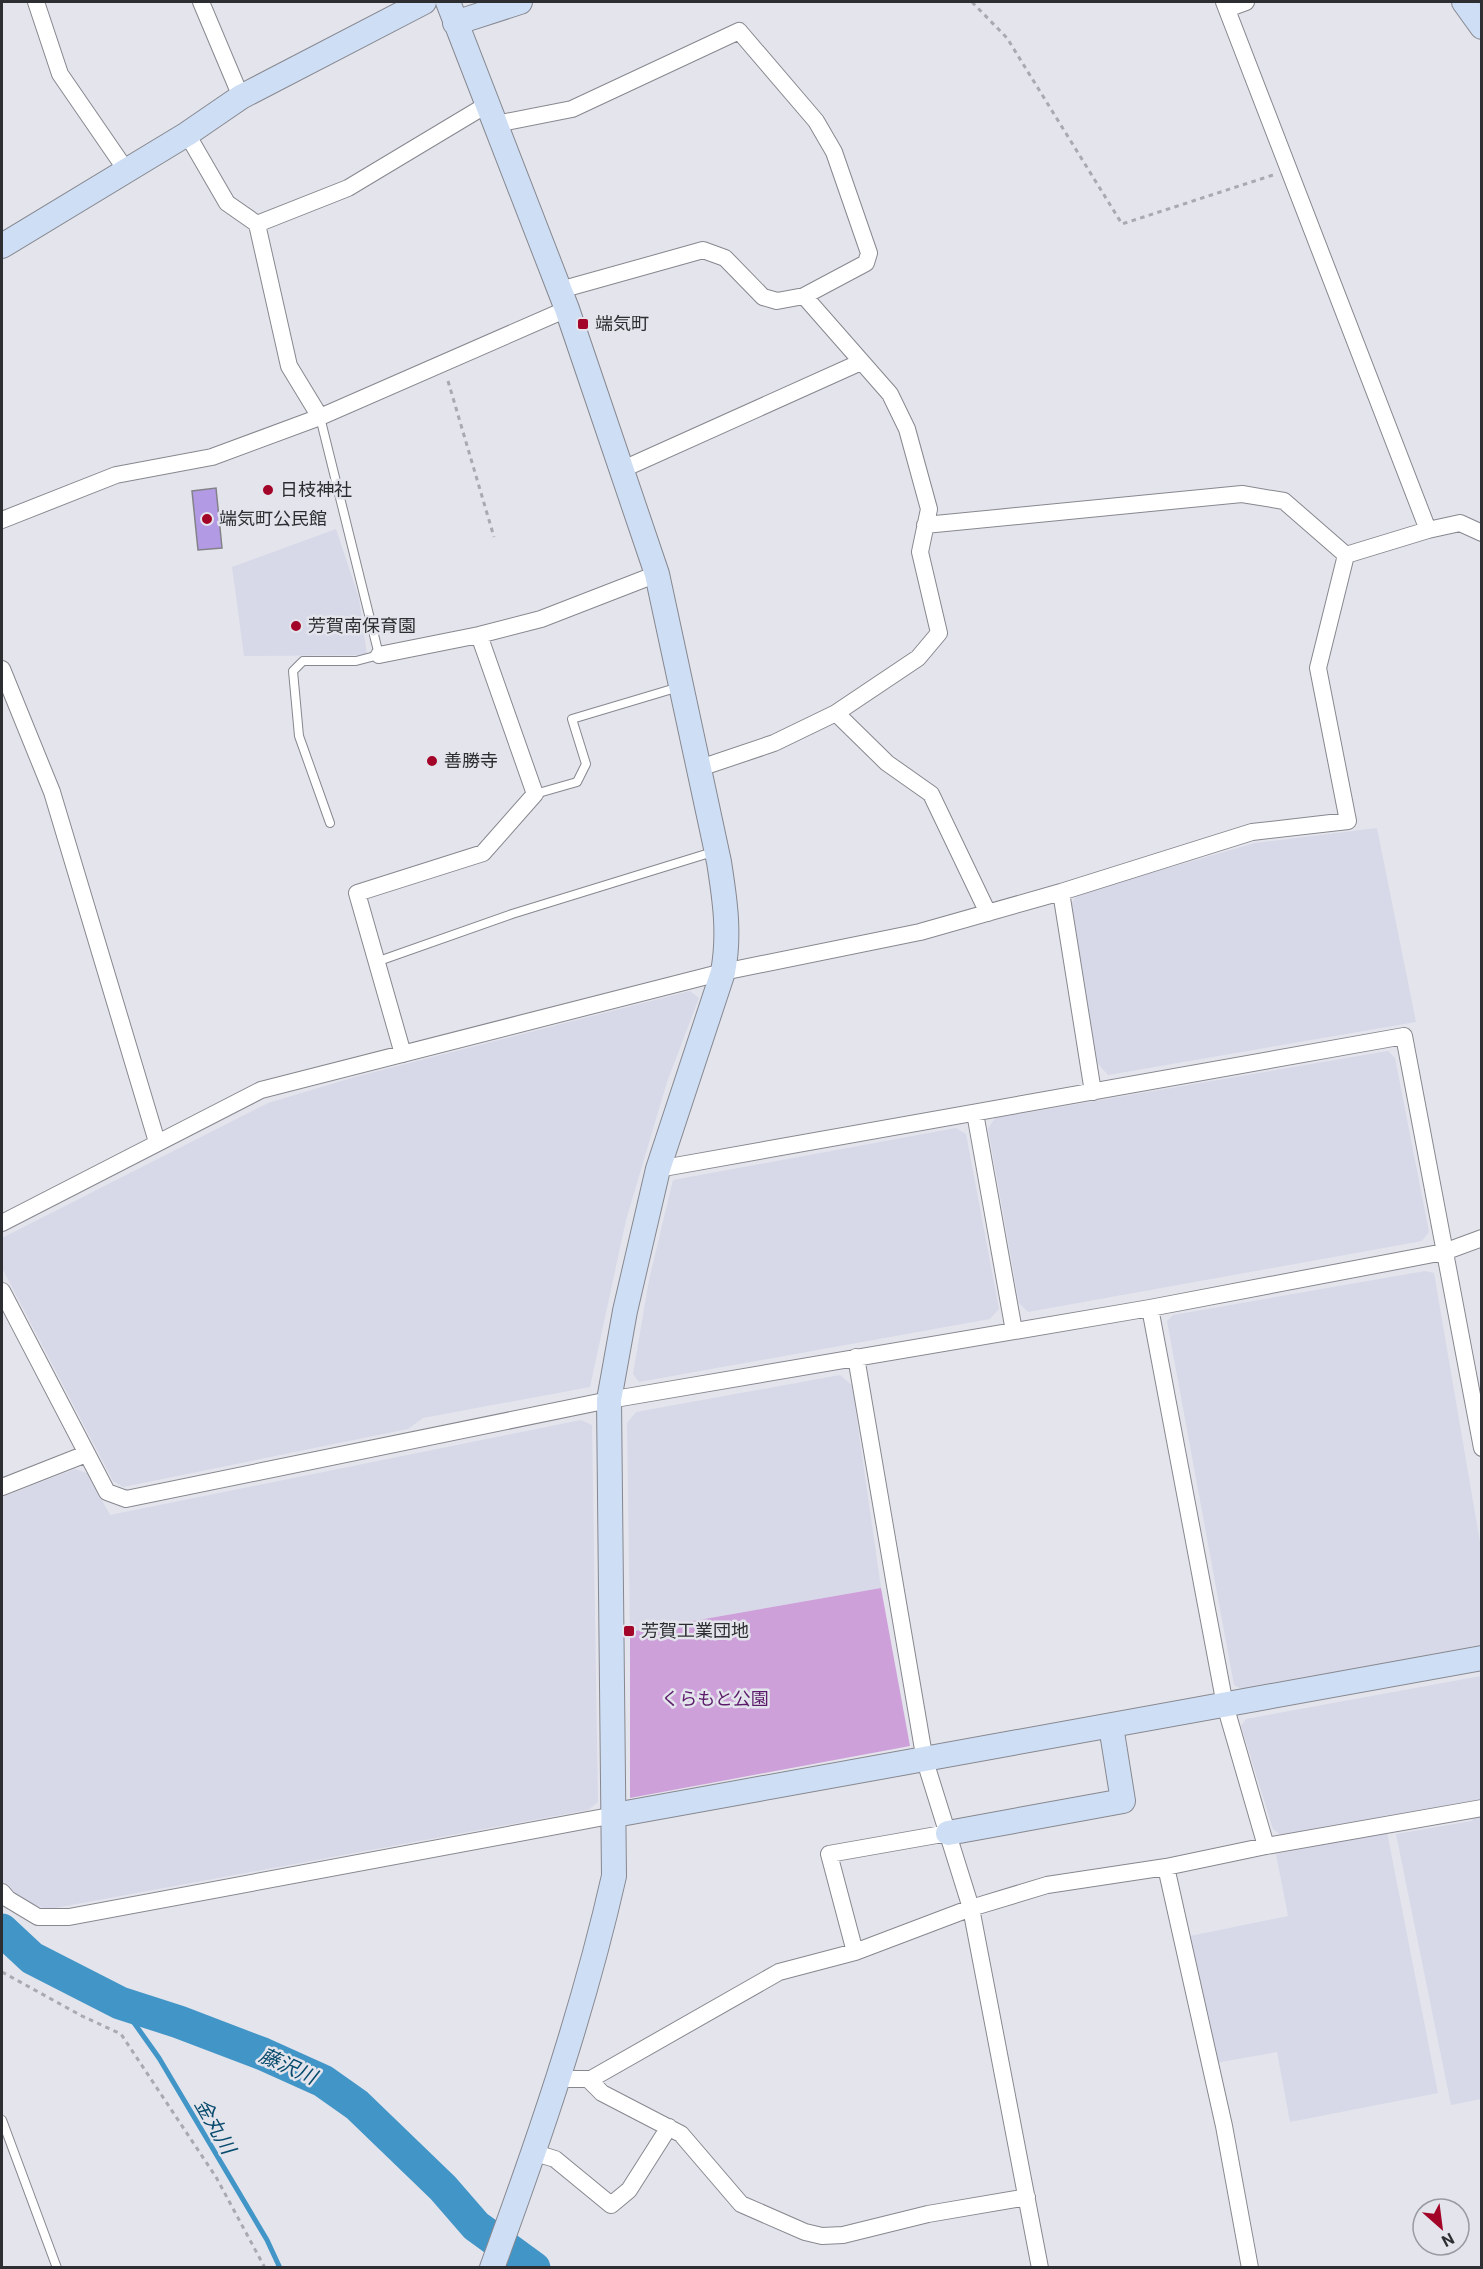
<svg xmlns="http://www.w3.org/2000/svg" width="1483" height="2269" font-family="Roboto,'Noto Sans JP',sans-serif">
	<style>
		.built { fill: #d7d9e8 }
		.green { fill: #cea0da }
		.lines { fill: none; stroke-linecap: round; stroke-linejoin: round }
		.stream { stroke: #4295c7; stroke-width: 5 }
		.river { stroke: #4295c7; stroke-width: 33 }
		.building { fill: #b39ae5; stroke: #848289; stroke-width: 1.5 }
		.lane-casing { stroke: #87888f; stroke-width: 10 }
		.street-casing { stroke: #87888f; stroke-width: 18 }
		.secondary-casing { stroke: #87888f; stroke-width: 26 }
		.path { stroke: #a9aab1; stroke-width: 3; stroke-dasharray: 4.5 4.5; stroke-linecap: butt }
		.lane { stroke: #fff; stroke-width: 8 }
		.street { stroke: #fff; stroke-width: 16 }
		.secondary { stroke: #cedef5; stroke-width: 24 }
		.poi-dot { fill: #a30528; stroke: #e3e4ec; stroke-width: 2 }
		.labels { text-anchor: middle; stroke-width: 5; stroke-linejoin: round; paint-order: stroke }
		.poi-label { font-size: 18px; fill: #2d2e31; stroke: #e3e4ec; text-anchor: start }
		.park-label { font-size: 18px; fill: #5c1b6a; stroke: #e3e4ec }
		.water-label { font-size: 20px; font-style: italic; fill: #084b6d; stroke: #e3e4ec }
	</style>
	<rect width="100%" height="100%" fill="#e3e4ec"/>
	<path class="built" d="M336 529 359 598 367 655 244 656 232 567Z
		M1377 828 1416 1022 1108 1075 1098 1064 1069 906 1078 894 1255 843Z
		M690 991 699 998 667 1082 626 1220 590 1387 423 1418 408 1429 123 1487 113 1481 2 1268V1238L268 1103 355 1077Z
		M1388 1051 1395 1058 1429 1232 1422 1241 1028 1312 1019 1303 988 1129 995 1118Z
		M956 1128 966 1134 999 1309 990 1319 639 1382 633 1374 649 1280 673 1180Z
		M1425 1271 1434 1273 1481 1548V1645L1243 1690 1234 1685 1167 1321 1173 1315Z
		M840 1375 852 1385 881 1588 630 1632 627 1423 636 1412Z
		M581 1420 592 1425 598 1802 588 1810 55 1908H44L30 1903 8 1889 2 1881V1497L75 1469 87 1473 110 1515Z
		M1481 1676V1799L1282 1836 1273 1829 1241 1726 1246 1719Z
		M1481 1815V2099L1451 2105 1396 1834 1472 1821 1475 1816Z
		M1387 1832 1438 2093 1290 2122 1277 2052 1215 2063 1190 1936 1288 1916 1276 1854Z"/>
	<path class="green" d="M881 1588 910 1746 630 1798V1632Z"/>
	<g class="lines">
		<path class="stream" d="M120 2003 159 2058 267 2240 280 2268"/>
		<path class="river" d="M2 1930 32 1958 120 2003 179 2022 263 2054 323 2081 357 2105 443 2188 476 2226 534 2268"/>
	</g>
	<path class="building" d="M216 488 222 548 198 550 192 491Z"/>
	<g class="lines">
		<g class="lane-casing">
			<path id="lane" d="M320 417 379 655 356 661H303L293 671 299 736 330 823
				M535 794 577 782 586 764 572 719 679 687
				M376 962 512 914 716 851
				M2 2120 57 2268"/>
		</g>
		<g class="street-casing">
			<path id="street" d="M36 2 60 74 126 170
				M201 2 241 97
				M1224 2 1428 530 1346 555
				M1227 9 1246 2
				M496 124 572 109 739 31 816 121 834 152 869 253 866 263 804 296 890 394 907 429 929 509 920 552 939 633 918 658 836 713 887 763 931 794 988 913
				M187 134 227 203 257 224 289 366 320 417
				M257 224 348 188 488 104
				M560 290 703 250 725 258 763 297 777 301 804 296
				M621 470 861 362
				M2 520 116 475 212 457 320 417 567 309
				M925 525 1242 494 1284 501 1346 555
				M1428 530 1460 523 1482 533
				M379 655 479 635 541 619 657 574
				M2 669 52 792 157 1142
				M700 768 774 743 836 713
				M1061 892 1093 1092
				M403 1054 357 893 483 853 535 794 479 635
				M975 1113 1014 1331
				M658 1169 1404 1036 1482 1448
				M2 1223 261 1090 723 972 920 932 1061 892 1252 832 1348 821 1318 668 1346 555
				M2 1291 107 1492 126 1499 609 1400 1150 1308 1444 1252 1482 1238
				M1150 1308 1225 1705 1266 1846
				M856 1357 925 1761 971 1908 1040 2268
				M2 1487 86 1454
				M1166 1867 1224 2126 1250 2268
				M2 1892 8 1899 38 1917H69L615 1815
				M855 1952 829 1854 948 1833
				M556 2079H591L779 1972 855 1952 971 1908 1047 1885 1166 1867 1266 1846 1482 1808
				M588 2079 602 2093 681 2134 741 2204 805 2232 822 2236 843 2235 928 2214 1027 2197
				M532 2152 555 2159 611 2205 629 2190 669 2127"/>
		</g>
		<g class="secondary-casing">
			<path id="secondary" d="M448 2 567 309 657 574 719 862C725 900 730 934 723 972L658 1169 625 1311 609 1400 614 1876C584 2009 539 2140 492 2268
				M1464 2 1482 27
				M455 23 520 2
				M2 246 187 134 241 97 424 2
				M615 1815 1482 1658
				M948 1833 1123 1801 1111 1726"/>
		</g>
		<path class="path" d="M972 2 1007 38 1122 224 1273 175
			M448 381 494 537
			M2 1972 82 2016 121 2034 216 2177 265 2268"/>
		<use href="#lane" class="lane"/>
		<use href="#street" class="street"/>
		<use href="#secondary" class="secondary"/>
	</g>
	<g class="poi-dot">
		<rect x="577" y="318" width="12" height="12" rx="3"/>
		<circle cx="268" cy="490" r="6"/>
		<circle cx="207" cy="519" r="6"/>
		<circle cx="296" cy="626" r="6"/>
		<circle cx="432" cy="761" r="6"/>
		<rect x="623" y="1625" width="12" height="12" rx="3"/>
	</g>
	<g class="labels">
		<g class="poi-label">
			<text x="595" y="330">端気町</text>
			<text x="280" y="496">日枝神社</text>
			<text x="219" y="525">端気町公民館</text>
			<text x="308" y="632">芳賀南保育園</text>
			<text x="444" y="767">善勝寺</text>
			<text x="641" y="1637">芳賀工業団地</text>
		</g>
		<g class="park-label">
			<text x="715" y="1705">くらもと公園</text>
		</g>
		<g class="water-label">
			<text transform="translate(288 2066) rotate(24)" y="7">藤沢川</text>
			<text transform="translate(215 2126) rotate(60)" y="7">金丸川</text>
		</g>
	</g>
	<rect width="1483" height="2269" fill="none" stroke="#2d2e31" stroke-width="6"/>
	<g transform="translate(1441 2227) rotate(152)"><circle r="28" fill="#e3e4ec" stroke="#9a9ba1" stroke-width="1.5"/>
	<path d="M0-4.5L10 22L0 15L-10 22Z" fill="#a30528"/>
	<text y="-9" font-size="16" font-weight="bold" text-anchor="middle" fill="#2d2e31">N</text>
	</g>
</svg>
